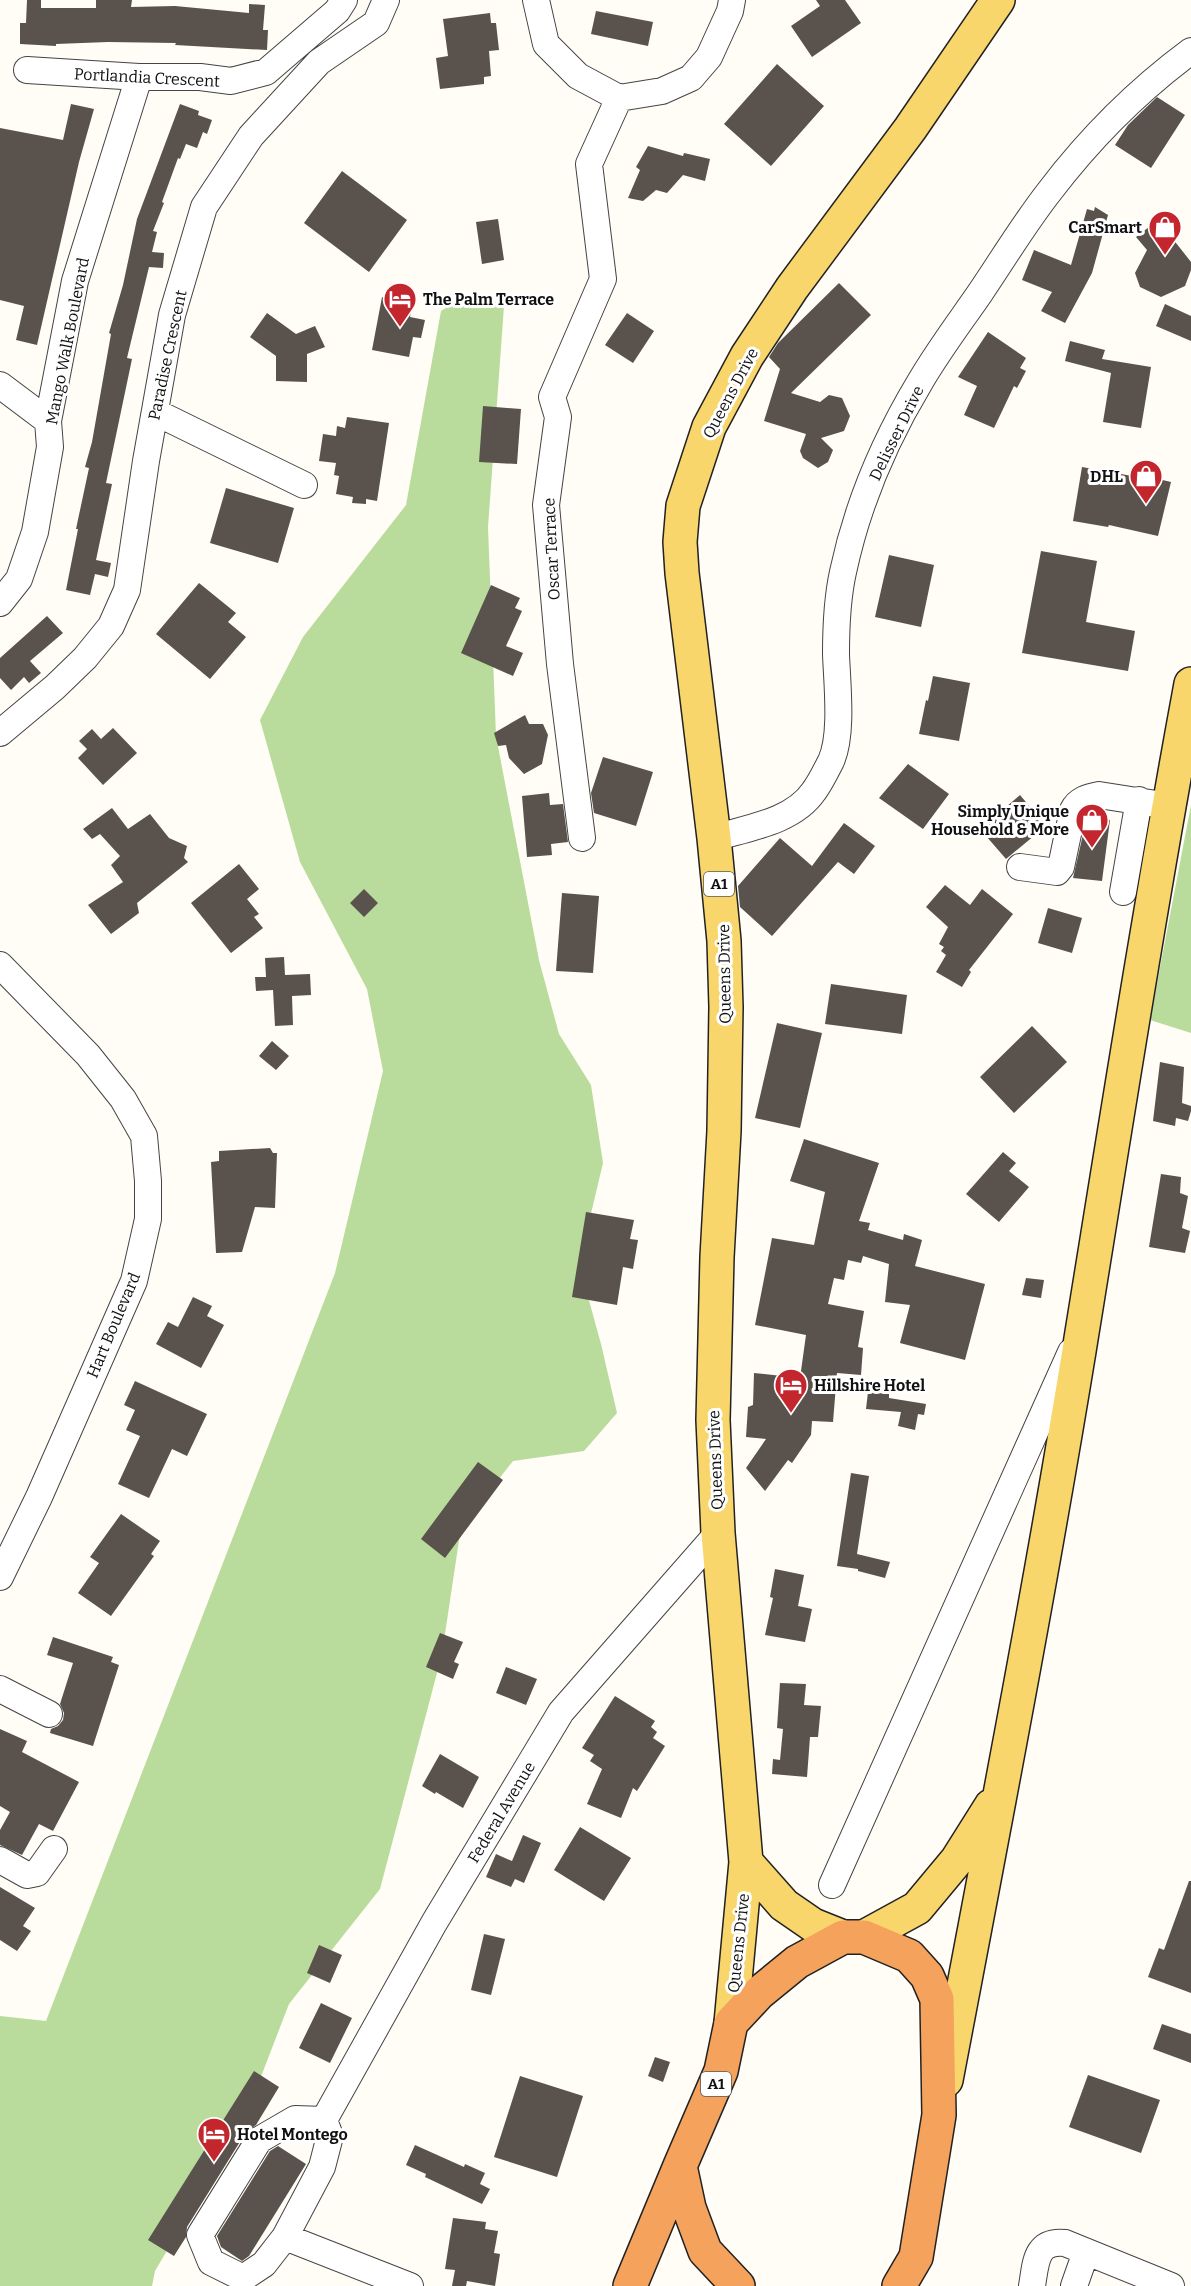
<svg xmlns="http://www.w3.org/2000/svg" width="1191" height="2286" font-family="Bitter,serif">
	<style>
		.forest { fill: #b9dc9c }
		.building { fill: #5a524d }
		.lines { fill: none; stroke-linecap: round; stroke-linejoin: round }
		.minor-casing { stroke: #444; stroke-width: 28 }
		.major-casing { stroke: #222; stroke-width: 36 }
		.highway-casing { stroke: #222; stroke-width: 36 }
		.minor { stroke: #fff; stroke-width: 26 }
		.major { stroke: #f9d66b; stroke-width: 33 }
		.highway { stroke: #f5a25d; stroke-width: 33 }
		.labels { text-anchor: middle; stroke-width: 6; stroke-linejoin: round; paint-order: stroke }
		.shield { fill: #fff; stroke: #585858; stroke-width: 1.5 }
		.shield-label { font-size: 15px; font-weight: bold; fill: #111 }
		.street-label { font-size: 16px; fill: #111; stroke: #fff }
		.poi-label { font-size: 16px; font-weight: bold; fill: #111; stroke: #fff; text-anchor: end }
	</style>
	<rect width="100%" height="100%" fill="#fffdf5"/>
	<path class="forest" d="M473 291 504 306 488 527 496 736 539 960 559 1034 591 1085 603 1163 579 1264 601 1344 617 1413 584 1451 513 1461 461 1527 442 1654 380 1889 289 2004 245 2118 155 2271 152 2286H0V2016L46 2021 335 1273 383 1071 367 989 300 862 260 720 303 637 406 505 441 311Z
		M1191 805V1033L1150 1020Z"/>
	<path class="building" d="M27 0H41V8H96V0H132L131 7 175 6 249 13V4L265 5 263 30H268L267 50 175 45 176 43 108 42 56 44V46L20 44V23H26Z
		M816 0H845L861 23 812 57 791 26 820 6Z
		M596 11 653 22 648 46 591 34Z
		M490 13 491 23H496L499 50 489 51 491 76 484 77V84L440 89 436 58 448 56 443 19Z
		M777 64 824 106 771 166 724 124Z
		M1157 97 1185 115 1151 168 1115 145 1128 125Z
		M71 104 94 109 79 162 37 345 16 340 24 306 0 300V128L63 140Z
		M180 104 199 111 198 115 212 120 207 134 203 132 197 148 186 144 180 159 178 158 162 202 164 203 153 231 157 232 152 252 164 253 163 268 149 267 127 358 132 359 106 483 112 484 96 560 111 563 108 577 95 574 90 595 66 590 78 529H76L89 468 85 467 92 442 111 334 109 333 123 285 137 219Z
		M648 146 683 156 684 153 710 159 705 181 683 175 667 193 656 190 643 201 628 198 640 170 636 167Z
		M342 171 407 220 369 272 304 223Z
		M1095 207 1108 215 1092 273 1065 323 1041 311 1052 292 1022 280 1034 250 1071 265 1087 209 1094 211Z
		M498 219 504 260 482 264 476 222Z
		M1158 220 1191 262V270L1185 286 1161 297 1140 287 1135 273 1147 250 1136 237Z
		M839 283 871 315 791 393 820 402 829 395 842 398 850 416 844 431 821 438 833 450 828 462 818 468 803 458 800 451 806 434 764 421 780 369 769 357 778 343Z
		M382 297 413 302 410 317 425 320 421 338 413 337 409 357 372 350Z
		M1165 304 1191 316V341L1156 326Z
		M267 313 296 334 315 326 325 347 307 354V382L276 381V356L250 337Z
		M627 313 654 331 633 363 605 345Z
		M988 332 1026 358 1020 368 1026 371 1017 388 1014 386 994 428 964 415 977 386 958 377Z
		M1070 341 1105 350 1102 359 1151 367 1141 428 1103 422 1111 373 1065 361Z
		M483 406 521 409 517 464 479 462Z
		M347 417 389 423 377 501 366 499V504L352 503 353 497 336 494 339 476 334 475 336 463 319 461 323 434 336 436 337 426 345 428Z
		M1082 467 1132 476 1133 473 1171 482 1158 536 1109 525 1108 527 1073 521Z
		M226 488 294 508 278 563 210 543Z
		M1041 551 1097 561 1086 622 1135 631 1128 671 1022 653Z
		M889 555 934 565 921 627 875 617Z
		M199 583 236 613 228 622 246 637 210 679 156 634Z
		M491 585 520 598 515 608 522 611 506 646 523 653 513 676 461 653Z
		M47 616 63 633 30 661 41 673 29 683 24 677 11 690 0 678V658Z
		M933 676 970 683 959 741 919 734 926 700 928 701Z
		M525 715 529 724H543L548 735 542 764 524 774 509 758 506 745 498 746 494 733Z
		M113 728 137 753 103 785 78 758 87 749 79 741 92 729 101 739Z
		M603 757 653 772 636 826 594 813 591 793Z
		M908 764 949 794 923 829 879 798Z
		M549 793 550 805 563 804 568 842 551 844 552 855 527 857 522 796Z
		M1020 795 1046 826 1006 859 980 829Z
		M112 808 128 829 150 814 169 838 187 846 184 858 188 862 137 903 139 913 111 934 88 905 123 882 111 865 120 856 100 834 92 839 83 829Z
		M1087 817 1110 820 1102 881 1073 878Z
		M844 823 875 846 854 874 838 862 772 936 740 907 738 886 780 838 812 866Z
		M239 864 259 889 247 899 259 914 254 917 263 928 231 953 191 903Z
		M945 885 970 905 982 889 1013 914 969 970 971 972 962 987 936 972 946 955 941 951 944 947 939 944 948 927 926 907Z
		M364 889 378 903 364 917 350 903Z
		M562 893 599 896 593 973 556 971Z
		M1048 908 1082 918 1072 953 1038 943Z
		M284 957 285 975 310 974 311 995 292 996 293 1025 275 1026 273 990 256 991 255 977H266L265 958Z
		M831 984 907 995 902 1034 825 1024Z
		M777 1023 822 1033 800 1128 755 1118Z
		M1032 1026 1067 1062 1014 1113 980 1077Z
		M272 1041 289 1056 276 1070 259 1056Z
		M1160 1062 1184 1067 1182 1103 1191 1106V1111L1188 1121 1176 1118 1175 1126 1153 1121Z
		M804 1139 879 1163 859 1221 870 1223 868 1230 903 1240 904 1234 922 1240 915 1266 985 1284 965 1360 900 1343 910 1305 885 1302 889 1264 863 1256 861 1263 848 1260 844 1280 834 1278 828 1304 864 1311 858 1347 863 1348 861 1375 837 1373 833 1422 812 1421 811 1435 792 1463 788 1460 765 1491 746 1468 766 1439 746 1437 748 1407 753 1405 754 1373 800 1378 806 1335 755 1325 772 1238 814 1245 825 1192 790 1181Z
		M270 1148 273 1153H277L275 1208 255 1207 242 1252 216 1253 211 1162 219 1161V1151Z
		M1003 1152 1016 1163 1009 1171 1029 1187 999 1222 966 1194Z
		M1161 1174 1181 1177 1180 1193 1188 1196 1182 1228 1190 1231 1185 1253 1149 1247Z
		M586 1212 634 1220 630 1239 638 1240 633 1269 623 1267 617 1305 572 1297Z
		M1026 1278 1044 1280 1041 1298 1022 1295Z
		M193 1297 212 1306 207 1316 224 1325 201 1368 156 1344 168 1322 178 1327Z
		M135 1381 207 1414 187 1456 172 1449 149 1498 118 1484 140 1436 126 1430 135 1410 124 1405Z
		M868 1392 889 1394V1398L926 1404 924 1415 918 1414 915 1430 898 1426 901 1412 866 1409Z
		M478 1462 503 1480 445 1558 421 1539Z
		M851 1473 869 1476 857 1554 890 1562 885 1578 858 1571V1569L837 1566Z
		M121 1514 160 1541 151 1554 154 1556 111 1616 78 1593 99 1563 90 1557Z
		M775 1569 804 1575 798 1606 812 1609 805 1642 765 1635 773 1598 770 1597Z
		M440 1633 463 1642 454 1662 459 1664 453 1679 426 1667Z
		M53 1637 113 1657 111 1662 119 1665 93 1746 50 1733 51 1729 58 1726 63 1720 64 1713 60 1704 73 1663 47 1655Z
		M506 1667 537 1679 526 1705 496 1693Z
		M780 1683 806 1684 804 1705 821 1706 818 1737H810L807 1777 772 1774 773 1759 780 1760 783 1729 777 1728Z
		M615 1696 655 1721 651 1727 657 1732 653 1738 665 1746 637 1791 633 1788 621 1818 587 1804 602 1769 590 1761 594 1755 582 1748Z
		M0 1729 27 1741 22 1752 79 1782 53 1831 39 1824 22 1855 0 1845V1830L10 1812 0 1806Z
		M440 1754 479 1777 463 1808 436 1792 435 1794 422 1786Z
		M580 1827 631 1858 604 1901 554 1870Z
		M523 1835 541 1843 524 1883 515 1879 511 1887 486 1877 496 1854 512 1861Z
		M1189 1881H1191V1993L1148 1977 1159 1948 1164 1950Z
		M0 1887 35 1908 23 1926 31 1931 17 1951 0 1940Z
		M484 1934 505 1939 491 1995 471 1990Z
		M319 1945 342 1955 330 1983 307 1973Z
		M321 2003 352 2018 330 2063 299 2048Z
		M1162 2024 1191 2034V2063L1153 2049Z
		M655 2057 670 2062 663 2082 648 2076Z
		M254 2071 279 2087 256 2125 246 2132 187 2227 186 2237 174 2256 148 2240Z
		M1088 2075 1160 2100 1141 2153 1069 2127Z
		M520 2076 583 2096 557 2177 494 2157Z
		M415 2145 464 2167 465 2164 485 2173 480 2184 490 2189 482 2204 425 2177 426 2174 406 2165Z
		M278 2146 306 2164 249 2256 242 2261 221 2247 217 2236 270 2151Z
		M453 2218 486 2222 485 2229 498 2231 494 2253 500 2254 495 2286 467 2281 466 2286H452L455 2270 445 2269Z"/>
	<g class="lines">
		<g class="minor-casing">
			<path id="minor" d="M536 0 546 44 578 76 619 98 662 91 691 78 709 57 730 11 732 0
				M27 70 139 77H200L231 81 266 72 337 11 344 0
				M0 385 48 421
				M155 412 304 485
				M0 603 19 579 35 532 50 447 48 421 75 281 139 77
				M0 733 55 687 85 658 111 626 127 590 146 461 172 315 204 207 251 136 319 62 376 23 386 0
				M582 838 560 664 546 505 558 417 552 397 603 279 589 164 619 98
				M714 838C747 828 793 822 814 791 820 783 826 771 831 761 843 735 837 683 836 654 836 627 837 599 843 572 857 506 885 440 920 382 938 351 960 322 980 293 1003 259 1024 224 1049 192 1090 138 1137 91 1191 51
				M1020 867 1057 872 1061 867 1073 810C1078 800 1088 797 1099 795L1169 806
				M1123 892 1139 800
				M0 965 88 1055 123 1099 144 1136 148 1181V1219L134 1281 39 1497 0 1577
				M0 1689 49 1714
				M0 1860 27 1875 37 1873 54 1849
				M832 1885 1071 1352
				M295 2119 324 2120 330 2136 322 2167 285 2237 264 2264 243 2278 211 2262 200 2235 259 2140Z
				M324 2120 434 1923 561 1712 718 1533
				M285 2237 410 2286
				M1032 2286C1036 2263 1035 2240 1065 2243L1171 2286
				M1074 2286 1086 2252"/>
		</g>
		<g class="major-casing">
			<path id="major" d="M746 1862 784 1905 813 1925 843 1937
				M864 1937 917 1908 957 1860 991 1806
				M731 2023 746 1862 718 1533 713 1420 717 1257 724 1131 726 1007 724 941 714 838 682 573 680 542 683 506 709 427 747 356 792 288 910 129 998 0
				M946 2080C992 1837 1039 1595 1079 1351 1115 1129 1150 906 1191 684"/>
		</g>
		<g class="highway-casing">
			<path id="highway" d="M630 2286 680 2166
				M738 2286 705 2251 689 2208 680 2166 721 2071 731 2023 759 1993 797 1962 843 1937H864L909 1956 927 1976 937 1999 939 2115 916 2257 899 2286"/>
		</g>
		<use href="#minor" class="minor"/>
		<use href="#major" class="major"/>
		<use href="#highway" class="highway"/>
	</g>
	<defs>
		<g id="shop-pin" transform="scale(1.725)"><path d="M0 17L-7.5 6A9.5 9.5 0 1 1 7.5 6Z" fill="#c4262e" stroke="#fff"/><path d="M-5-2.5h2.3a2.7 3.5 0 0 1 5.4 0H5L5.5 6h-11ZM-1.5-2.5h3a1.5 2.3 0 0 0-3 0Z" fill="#fff"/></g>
		<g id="hotel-pin" transform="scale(1.725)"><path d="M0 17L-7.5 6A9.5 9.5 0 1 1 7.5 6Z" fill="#c4262e" stroke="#fff"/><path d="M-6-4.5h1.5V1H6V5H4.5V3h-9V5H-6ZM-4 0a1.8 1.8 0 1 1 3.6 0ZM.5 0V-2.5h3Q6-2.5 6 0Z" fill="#fff"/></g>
	</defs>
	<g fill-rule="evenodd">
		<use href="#shop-pin" x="1165" y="227"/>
		<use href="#hotel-pin" x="400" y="299"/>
		<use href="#shop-pin" x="1146" y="476"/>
		<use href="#shop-pin" x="1092" y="820"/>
		<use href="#hotel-pin" x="791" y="1385"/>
		<use href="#hotel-pin" x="214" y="2134"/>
	</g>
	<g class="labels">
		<g class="shield">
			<rect x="704" y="872" width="30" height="24" rx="4.5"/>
			<rect x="701" y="2072" width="30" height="24" rx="4.5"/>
		</g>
		<g class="shield-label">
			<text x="719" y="889">A1</text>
			<text x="716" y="2089">A1</text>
		</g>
		<g class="street-label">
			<text transform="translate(147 77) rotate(3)" y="6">Portlandia Crescent</text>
			<text transform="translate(67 341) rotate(-79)" y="6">Mango Walk Boulevard</text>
			<text transform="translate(167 355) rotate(-78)" y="6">Paradise Crescent</text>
			<text transform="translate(730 393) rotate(-62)" y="6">Queens Drive</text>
			<text transform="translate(896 433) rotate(-64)" y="6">Delisser Drive</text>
			<text transform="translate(551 549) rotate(-93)" y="6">Oscar Terrace</text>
			<text transform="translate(724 974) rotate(-91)" y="6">Queens Drive</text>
			<text transform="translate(113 1325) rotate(-67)" y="6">Hart Boulevard</text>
			<text transform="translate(715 1460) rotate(-92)" y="6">Queens Drive</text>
			<text transform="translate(501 1812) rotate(-59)" y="6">Federal Avenue</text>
			<text transform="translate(738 1943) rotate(-84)" y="6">Queens Drive</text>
		</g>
		<g class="poi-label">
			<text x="1142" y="233">CarSmart</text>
			<text x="423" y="305" text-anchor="start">The Palm Terrace</text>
			<text x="1123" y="482">DHL</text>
			<text x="1069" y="817">Simply Unique<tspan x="1069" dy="18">Household &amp; More</tspan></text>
			<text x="814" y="1391" text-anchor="start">Hillshire Hotel</text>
			<text x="237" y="2140" text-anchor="start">Hotel Montego</text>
		</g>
	</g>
</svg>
